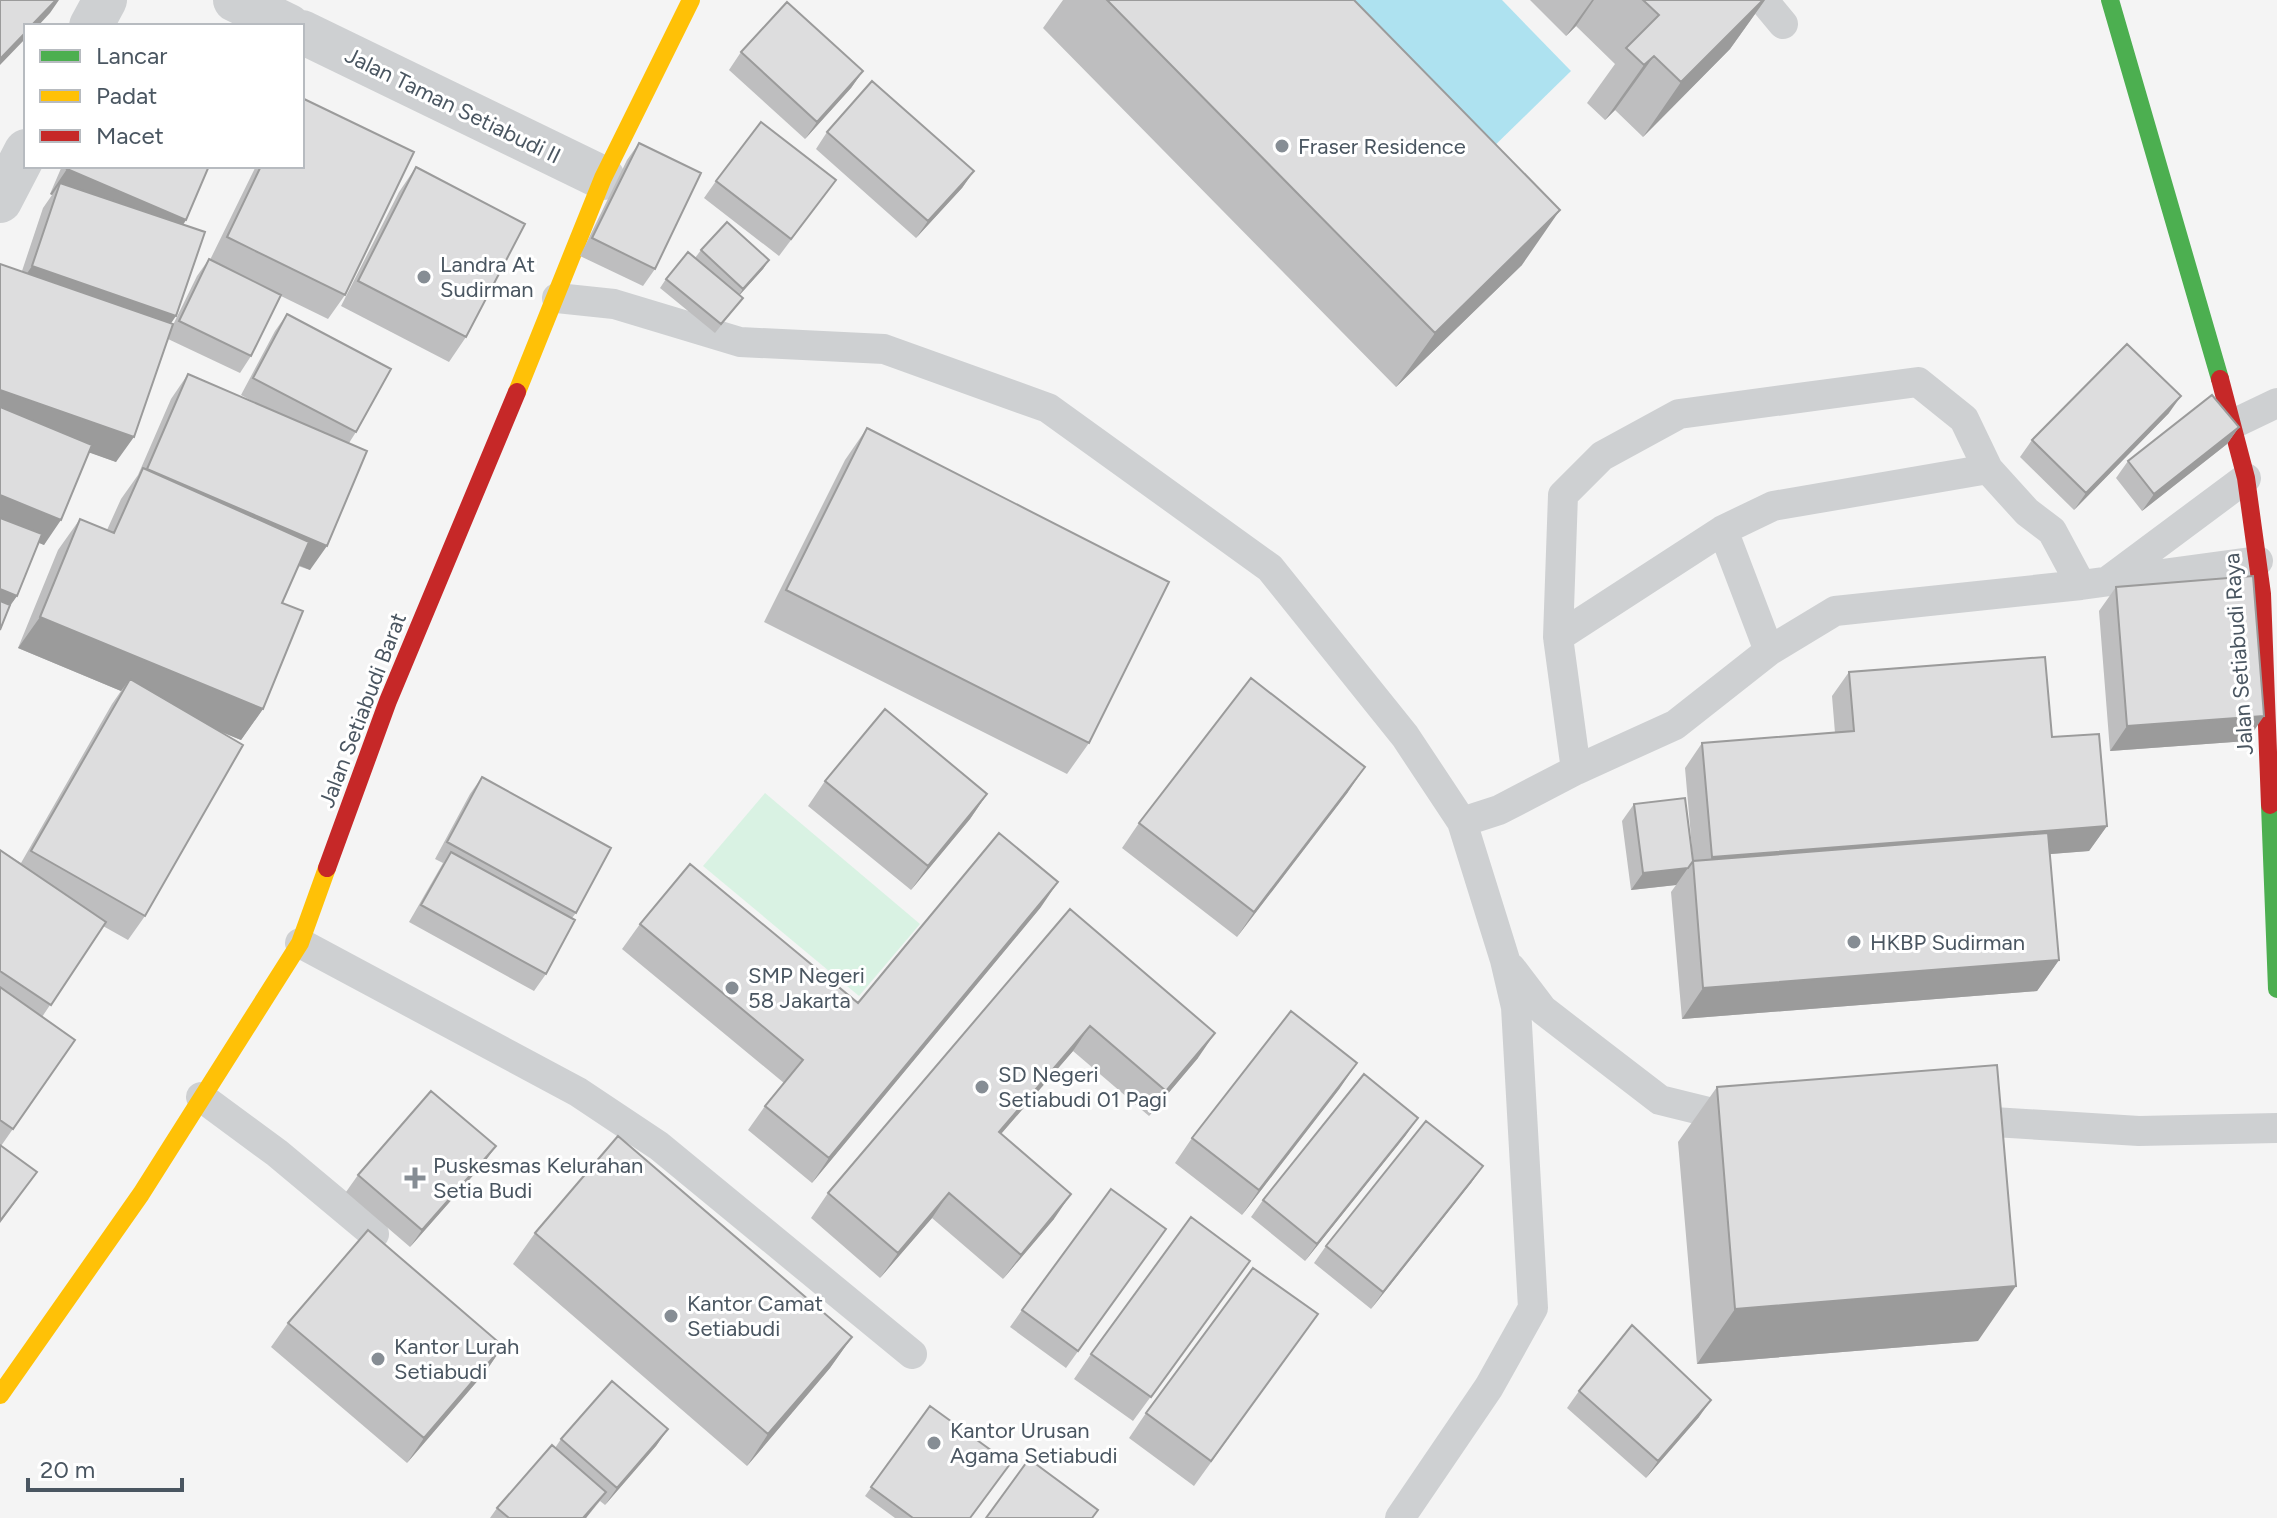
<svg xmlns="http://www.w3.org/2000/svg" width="2277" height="1518" font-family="Figtree,sans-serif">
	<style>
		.green { fill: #d9f2e3 }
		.water { fill: #aee2f0 }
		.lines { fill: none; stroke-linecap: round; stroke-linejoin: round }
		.lane { stroke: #ced0d2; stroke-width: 30 }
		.street { stroke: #ced0d2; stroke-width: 44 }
		.fast { stroke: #4caf50; stroke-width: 18 }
		.slow { stroke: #ffc107; stroke-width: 18 }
		.jam { stroke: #c62828; stroke-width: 18 }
		.wall { fill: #bebebf }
		.shaded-wall { fill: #9b9b9b }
		.building { fill: #ddddde; stroke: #9b9b9b; stroke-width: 2 }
		.poi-dot { fill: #868d94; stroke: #fff; stroke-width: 3 }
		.labels { text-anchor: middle; stroke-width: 6; stroke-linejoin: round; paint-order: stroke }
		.street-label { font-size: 22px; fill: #4a5661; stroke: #fff }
		.poi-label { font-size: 22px; fill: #4a5661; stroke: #fff; text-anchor: start }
	</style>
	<rect width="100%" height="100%" fill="#f4f4f4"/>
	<path class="green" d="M765 793 920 924 859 996 703 866Z"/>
	<path class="water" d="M1337 0H1502L1571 71 1486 154Z"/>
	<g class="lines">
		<path class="lane" d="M1763 0 1783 24
			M557 298 614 304 740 342 884 349 1048 408 1270 568 1405 736 1462 822 1505 960 1516 1007 1533 1308 1489 1387 1400 1518
			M2233 424 2277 403
			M1723 530 1769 651
			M2109 580 2246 478
			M1558 637 1563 495 1602 456 1679 414 1918 382 1964 419 1988 469
			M1576 770 1558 637 1723 530 1773 506 1988 469 2027 512 2052 531 2081 585
			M1462 822 1499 810 1576 770 1675 725 1769 651 1835 611 2081 585 2258 561
			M300 943 578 1092 659 1146 912 1354
			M1511 968 1543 1010 1660 1100 1741 1120
			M201 1097 277 1153 374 1234
			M1961 1120 2139 1131 2277 1128"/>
		<path class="street" d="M235 0 289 26
			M91 26 105 0
			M302 32 603 178
			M0 201 26 151"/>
		<path class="fast" d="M2110 0 2220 379
			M2270 805 2277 989"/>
		<path class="slow" d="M517 392 603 178 691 0
			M0 1395 141 1194 300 943 327 868"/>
		<path class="jam" d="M2220 379 2246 478 2262 594 2270 805
			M327 868 388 701 517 392"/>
	</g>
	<path class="wall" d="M1063 0H1354L1522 265 1396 387 1043 28Z
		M1530 0H1765L1730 49 1643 137 1615 110 1605 120 1587 103 1615 64 1576 26 1566 36Z
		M741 52 863 71 851 88 805 139 729 70Z
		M827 132 974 171 962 188 916 238 816 149Z
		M639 143 655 269 643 286 580 256 627 160Z
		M62 166H209L186 220 183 225 171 323 172 327 197 276 209 259 210 260 256 166H302L345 295 328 319 281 296 251 356 240 373 168 339 116 462 89 452 44 545 38 542 17 596 10 605 22 271 43 208 52 195 50 194Z
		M416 167 466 337 449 362 341 306 399 192Z
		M836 180 779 256 704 198 716 181Z
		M701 250 769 260 763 269 739 295 743 298 715 333 660 288 666 279 695 258Z
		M287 314 356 432 349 443 310 570 298 566 282 603 263 709 241 740 221 732 145 916 128 940 103 926 42 1017 75 1040 1 1146 19 1197 0 1223V850L21 863 112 704 121 691 18 648 58 550 80 519 107 530 121 499 138 475 171 399 188 374 261 406 241 395 275 331Z
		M2169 413 2074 510 2020 457 2032 440Z
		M2239 427 2227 444 2142 511 2116 478 2128 461Z
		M867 428 1089 743 1067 774 764 622 845 460Z
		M2116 587 2247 741 2110 751 2099 611Z
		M1849 672 2052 737 2107 826 2089 851 2050 854 2059 960 2037 991 1682 1019 1671 892 1676 885 1631 890 1622 821 1634 804 1693 860 1685 768 1702 743 1835 733 1832 696Z
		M482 777 576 913 572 918 546 974 534 991 409 922 443 863 435 859 470 794Z
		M825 781 987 794 970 819 911 890 808 806Z
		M1348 792 1237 937 1122 848 1139 823Z
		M1041 907 812 1183 748 1130 765 1106 784 1083 622 949 640 924 858 1003Z
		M1070 909 1198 1058 1149 1116 1073 1051 1001 1134 1054 1219 1003 1279 932 1218 880 1278 811 1218 828 1193Z
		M1717 1087 1978 1341 1697 1364 1678 1142Z
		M1340 1088 1242 1215 1175 1163 1192 1138Z
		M1406 1135 1305 1261 1251 1217 1263 1200Z
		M484 1163 410 1247 346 1192 358 1175Z
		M1483 1166 1471 1183 1371 1309 1314 1263 1326 1246Z
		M1166 1229 1066 1368 1010 1327 1022 1310Z
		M535 1233 852 1337 830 1368 747 1466 513 1264Z
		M1250 1261 1133 1421 1074 1379 1091 1354Z
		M288 1323 503 1346 486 1371 407 1463 271 1347Z
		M1300 1339 1194 1486 1129 1438 1146 1413Z
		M1579 1391 1699 1417 1646 1478 1567 1408Z
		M930 1406 971 1518H895L865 1496Z
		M668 1429 656 1446 605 1505 600 1501 586 1518H490L497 1508 555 1448 561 1439Z"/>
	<path class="shaded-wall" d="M56 0H59L50 13 38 26H31Z
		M1592 0H1594L1576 26 1566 36Z
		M1763 0H1765L1730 49 1643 137 1681 82Z
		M26 32V38L0 65V59Z
		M1654 56 1615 110 1605 120 1644 65Z
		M863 71 851 88 805 139 817 122Z
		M67 169 186 220 169 245 60 183 52 195 50 194Z
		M974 171 962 188 916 238 928 221Z
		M1560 210 1522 265 1396 387 1435 333Z
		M769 260 763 269 737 298 743 289Z
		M32 266 176 316 159 341 15 291Z
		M0 390 134 437 116 462 0 421Z
		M2181 396 2169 413 2074 510 2086 493Z
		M2239 427 2227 444 2142 511 2154 494Z
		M147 469 327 546 310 570 131 494Z
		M0 495 61 520 44 545 0 527Z
		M0 589 17 596 5 613 0 611Z
		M40 617 263 709 241 740 123 691 130 679 121 691 18 648Z
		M2264 716 2247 741 2110 751 2127 726Z
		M1365 767 1348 792 1237 937 1254 912Z
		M987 794 970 819 911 890 928 866Z
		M2107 826 2089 851 1695 882 1712 857Z
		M1688 868 1676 885 1631 890 1643 873Z
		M1058 882 1041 907 812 1183 829 1158Z
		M2059 960 2037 991 1682 1019 1703 988Z
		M1090 1026 1073 1051 981 1157 999 1132Z
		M1215 1033 1198 1058 1149 1116 1166 1091Z
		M1357 1063 1340 1088 1242 1215 1259 1190Z
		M1418 1118 1406 1135 1305 1261 1317 1244Z
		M496 1146 484 1163 410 1247 422 1230Z
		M1483 1166 1471 1183 1371 1309 1383 1292Z
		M949 1193 932 1218 880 1278 898 1253Z
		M1071 1194 1054 1219 1003 1279 1021 1255Z
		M2016 1286 1978 1341 1697 1364 1735 1309Z
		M852 1337 830 1368 747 1466 768 1434Z
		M503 1346 486 1371 407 1463 424 1438Z
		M1711 1400 1699 1417 1646 1478 1658 1461Z
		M668 1429 656 1446 605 1505 617 1488Z
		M606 1492 586 1518H583Z"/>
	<path class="building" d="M0 0H56L31 26H26V32L0 59Z
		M1107 0H1354L1560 210 1435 333Z
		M1643 0H1763L1681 82 1654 56 1644 65 1626 48 1659 15Z
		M787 2 863 71 817 122 741 52Z
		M872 81 974 171 928 221 827 132Z
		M302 98 414 152 345 295 227 237 261 166H302Z
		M761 122 836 180 791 239 716 181Z
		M639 143 701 173 655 269 592 238Z
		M69 166H209L186 220 67 169Z
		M416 167 525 224 466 337 358 281Z
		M60 183 205 232 176 316 32 266Z
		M727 222 769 260 743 289 701 250Z
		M688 252 743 298 721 324 666 279Z
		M209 259 281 295 251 356 179 321Z
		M0 264 173 324 134 437 0 390Z
		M287 314 391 369 356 432 253 378Z
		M2127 344 2181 396 2086 493 2032 440Z
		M188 374 367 451 327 546 147 469Z
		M2212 395 2239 427 2154 494 2128 461Z
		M0 407 92 445 61 520 0 495Z
		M867 428 1169 582 1089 743 786 590Z
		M143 468 309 542 282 603 303 611 263 709 40 617 80 519 114 533Z
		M0 518 42 534 17 596 0 589Z
		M2253 576 2264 716 2127 726 2116 587Z
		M0 601 10 605 0 630Z
		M2045 657 2052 737 2099 734 2107 826 1712 857 1702 743 1854 731 1849 672Z
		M1251 678 1365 767 1254 912 1139 823Z
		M130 679 243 745 145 916 31 851Z
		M885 709 987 794 928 866 825 781Z
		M482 777 611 848 576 913 447 842Z
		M1685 798 1693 861 1688 868 1643 873 1634 804Z
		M999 833 1058 882 829 1158 765 1106 803 1060 640 924 690 864 858 1003Z
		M2048 833 2059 960 1703 988 1693 861Z
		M0 850 106 922 51 1005 0 971Z
		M451 852 575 920 546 974 421 905Z
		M1070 909 1215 1033 1166 1091 1090 1026 999 1132 1071 1194 1021 1255 949 1193 898 1253 828 1193Z
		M0 987 75 1040 13 1129 0 1120Z
		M1291 1011 1357 1063 1259 1190 1192 1138Z
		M1997 1065 2016 1286 1735 1309 1717 1087Z
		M1364 1074 1418 1118 1317 1244 1263 1200Z
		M431 1091 496 1146 422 1230 358 1175Z
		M1426 1121 1483 1166 1383 1292 1326 1246Z
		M618 1136 852 1337 768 1434 535 1233Z
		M0 1145 37 1172 0 1221Z
		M1111 1189 1166 1229 1078 1351 1022 1310Z
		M1191 1217 1250 1261 1151 1397 1091 1354Z
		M368 1230 503 1346 424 1438 288 1323Z
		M1253 1268 1318 1314 1211 1461 1146 1413Z
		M1632 1325 1711 1400 1658 1461 1579 1391Z
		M612 1381 668 1429 617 1488 561 1439Z
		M930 1406 1010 1464 970 1518H913L871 1487Z
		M552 1445 606 1492 583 1518H509L497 1508Z
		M1029 1459 1098 1510 1092 1518H986Z"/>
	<g class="poi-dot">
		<circle cx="1282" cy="146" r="8"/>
		<circle cx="424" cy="277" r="8"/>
		<circle cx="1854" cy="942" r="8"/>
		<circle cx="732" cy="988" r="8"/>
		<circle cx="982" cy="1087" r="8"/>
		<path d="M411 1166h8v8h8v8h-8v8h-8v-8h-8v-8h8z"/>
		<circle cx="671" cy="1316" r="8"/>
		<circle cx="378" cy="1359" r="8"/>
		<circle cx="934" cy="1443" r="8"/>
	</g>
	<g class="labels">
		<g class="street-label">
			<text transform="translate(453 105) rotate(26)" y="8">Jalan Taman Setiabudi II</text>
			<text transform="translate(2238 654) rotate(-94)" y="8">Jalan Setiabudi Raya</text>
			<text transform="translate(362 710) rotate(-69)" y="8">Jalan Setiabudi Barat</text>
		</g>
		<g class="poi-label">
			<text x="1298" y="154">Fraser Residence</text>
			<text x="440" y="272">Landra At<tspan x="440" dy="25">Sudirman</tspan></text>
			<text x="1870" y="950">HKBP Sudirman</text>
			<text x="748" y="983">SMP Negeri<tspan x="748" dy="25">58 Jakarta</tspan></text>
			<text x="998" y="1082">SD Negeri<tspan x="998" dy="25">Setiabudi 01 Pagi</tspan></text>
			<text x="433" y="1173">Puskesmas Kelurahan<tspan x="433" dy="25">Setia Budi</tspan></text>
			<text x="687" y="1311">Kantor Camat<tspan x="687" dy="25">Setiabudi</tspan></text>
			<text x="394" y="1354">Kantor Lurah<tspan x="394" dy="25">Setiabudi</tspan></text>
			<text x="950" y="1438">Kantor Urusan<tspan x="950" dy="25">Agama Setiabudi</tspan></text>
		</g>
	</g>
	<rect x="24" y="24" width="280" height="144" fill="#ffffff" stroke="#b7bbc0" stroke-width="2"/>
	<rect x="40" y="50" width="40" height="12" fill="#4caf50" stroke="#b7bbc0" stroke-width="2"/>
	<text x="96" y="64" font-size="24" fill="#4a5661">Lancar</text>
	<rect x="40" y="90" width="40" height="12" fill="#ffc107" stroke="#b7bbc0" stroke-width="2"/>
	<text x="96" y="104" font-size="24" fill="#4a5661">Padat</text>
	<rect x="40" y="130" width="40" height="12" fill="#c62828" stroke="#b7bbc0" stroke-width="2"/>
	<text x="96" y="144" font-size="24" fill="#4a5661">Macet</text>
	<path d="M28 1478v12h154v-12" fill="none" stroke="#4a5661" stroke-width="4"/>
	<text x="40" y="1478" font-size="24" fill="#4a5661" stroke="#ffffff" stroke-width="6" paint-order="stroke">20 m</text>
</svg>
